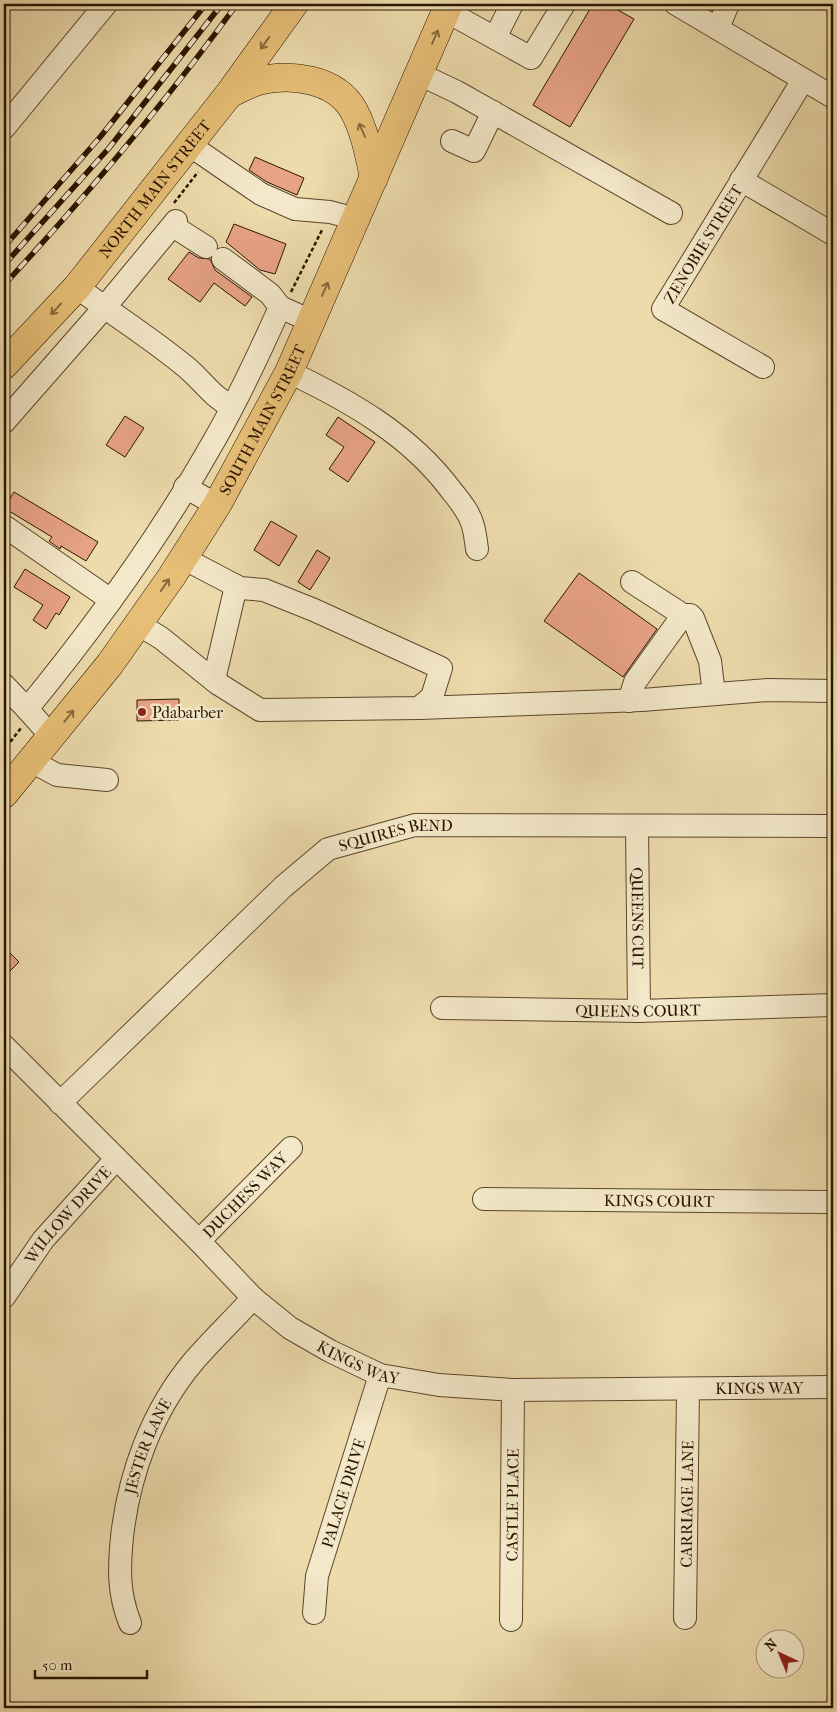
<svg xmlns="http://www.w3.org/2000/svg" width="837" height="1712" font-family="'IM FELL French Canon',serif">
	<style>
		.building { fill: #e8a386; stroke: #2a1500 }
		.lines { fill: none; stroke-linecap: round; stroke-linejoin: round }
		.minor-casing { stroke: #5b462b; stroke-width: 24 }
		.highway-casing { stroke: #2a1500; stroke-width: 29 }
		.path { stroke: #2a1500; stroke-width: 2.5; stroke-dasharray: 4 2.5; stroke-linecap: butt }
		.minor { stroke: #f3e8c9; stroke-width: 22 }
		.highway { stroke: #e6be76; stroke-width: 28 }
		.rail-casing { stroke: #2a1500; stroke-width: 5.5 }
		.rail { stroke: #f3e8c9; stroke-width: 4; stroke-dasharray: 11; stroke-linecap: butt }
		.oneway { stroke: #886a3b }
		.poi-dot { fill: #8f2418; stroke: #f3e8c9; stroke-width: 2 }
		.labels { text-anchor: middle; stroke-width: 5; stroke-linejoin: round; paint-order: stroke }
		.street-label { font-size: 16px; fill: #2a1500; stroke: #f3e8c9 }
		.poi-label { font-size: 16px; fill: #2a1500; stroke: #f3e8c9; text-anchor: start }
	</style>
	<rect width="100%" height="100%" fill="#eddbac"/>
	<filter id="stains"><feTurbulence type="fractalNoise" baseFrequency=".004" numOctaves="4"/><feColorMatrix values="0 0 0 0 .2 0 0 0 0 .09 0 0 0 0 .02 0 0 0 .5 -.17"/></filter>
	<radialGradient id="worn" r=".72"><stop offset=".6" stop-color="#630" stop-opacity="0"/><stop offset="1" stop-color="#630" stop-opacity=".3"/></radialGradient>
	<path class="building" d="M593 4H607L634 19 570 127 533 105Z
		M255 157 304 178 297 195 267 182 249 170Z
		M234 224 286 244 275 274 260 270 226 242Z
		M189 252 199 258 210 259 215 270 252 297 245 306 214 283 200 302 168 279Z
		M125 416 144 428 125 457 106 445Z
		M338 417 375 442 348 482 329 469 344 447 326 435Z
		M14 492 98 542 86 561 61 546 60 549 49 541 52 537 4 508Z
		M271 521 297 536 279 566 254 550Z
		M317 550 330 558 310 590 298 582Z
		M25 569 70 597 59 615 56 613 46 629 33 620 43 605 14 587Z
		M579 573 657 629 623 677 544 621Z
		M179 699V720L137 721V700Z
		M4 947 19 962 4 977Z"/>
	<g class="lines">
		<g class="minor-casing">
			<g id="minor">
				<path d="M676 4 833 97"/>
				<path d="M446 11 531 58 564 4"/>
				<path d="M718 28 728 4"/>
				<path d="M495 38 512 4"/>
				<path d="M419 74 457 92 671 213"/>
				<path d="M4 128 106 4"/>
				<path d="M452 141 474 151 493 112"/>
				<path d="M188 144 261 194 295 209 330 212 356 219"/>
				<path d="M741 180 833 234"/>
				<path d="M173 226 206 247"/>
				<path d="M223 259 270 294 280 307"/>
				<path d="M77 287C112 314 151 338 186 367 203 381 211 396 232 407"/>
				<path id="s1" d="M763 367 663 309 803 80"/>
				<path d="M289 372C350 401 410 435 451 490 459 500 470 513 473 526 475 533 476 541 477 549"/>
				<path d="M4 422 104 308 176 221"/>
				<path d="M185 487 217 505"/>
				<path d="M4 526 111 600"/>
				<path d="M632 582 683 615"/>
				<path d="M138 624 161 638 217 683 260 710 419 708 432 697 441 668 314 610 264 590 240 588 183 558"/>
				<path d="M214 680 236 586"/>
				<path d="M4 685 27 709"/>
				<path d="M629 701 635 682 683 615H690L693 618 710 661 714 694"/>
				<path d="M419 708 642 700 768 690 833 691"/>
				<path d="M52 737 27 709C96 625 161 535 215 439 239 397 260 352 280 307L311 321"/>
				<path d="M31 761 57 775 107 780"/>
				<path id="s2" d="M637 826 639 1011"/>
				<path id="s3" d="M442 1008 639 1011 833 1005"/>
				<path id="s4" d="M4 1046 199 1241 253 1298 290 1328 330 1351 380 1375 439 1385 513 1390 833 1387"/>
				<path id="s5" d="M60 1103 283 887 328 849 415 825 833 826"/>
				<path id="s6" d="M484 1199 833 1202"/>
				<path id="s7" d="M199 1241 291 1148"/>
				<path id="s8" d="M4 1297 43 1240 116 1159"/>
				<path id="s9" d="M314 1613 317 1576 380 1375"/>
				<path id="s10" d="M685 1618 688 1390"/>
				<path id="s11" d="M511 1620 513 1390"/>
				<path id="s12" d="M130 1623C118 1593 119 1568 122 1537 129 1474 152 1411 193 1362 212 1340 233 1320 253 1298"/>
			</g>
		</g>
		<g class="highway-casing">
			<g id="highway">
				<path d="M229 94C238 90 248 84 258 81 290 73 336 78 354 111 365 132 369 154 374 178"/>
				<path id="s13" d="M4 365 77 287 229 94 294 4"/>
				<path id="s14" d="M4 794 110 664 172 576 217 505 289 372 449 4"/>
			</g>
		</g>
		<path class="path" d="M174 203 198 172
			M291 292 322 230
			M4 744 11 741 21 728
			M4 747V754"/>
		<use href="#minor" class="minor"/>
		<use href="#highway" class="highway"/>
		<g class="rail-casing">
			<path id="rail" d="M4 247 101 136 206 4
				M4 265 109 148 222 4
				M4 285C87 195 166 102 237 4"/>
		</g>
		<use href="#rail" class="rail"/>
	</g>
	<defs><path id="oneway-shaft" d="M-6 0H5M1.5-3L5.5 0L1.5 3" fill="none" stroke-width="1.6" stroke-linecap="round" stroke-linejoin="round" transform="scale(1.25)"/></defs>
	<g class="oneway">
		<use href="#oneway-shaft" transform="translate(435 37) rotate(-66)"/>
		<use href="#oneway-shaft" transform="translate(265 43) rotate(126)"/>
		<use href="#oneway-shaft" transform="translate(362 130) rotate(-114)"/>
		<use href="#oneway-shaft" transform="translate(325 289) rotate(-66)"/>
		<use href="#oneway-shaft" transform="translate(56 309) rotate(133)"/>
		<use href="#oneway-shaft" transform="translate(165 585) rotate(-55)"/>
		<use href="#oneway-shaft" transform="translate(69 716) rotate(-51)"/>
	</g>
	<circle class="poi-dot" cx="142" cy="712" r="5"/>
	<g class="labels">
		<g class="street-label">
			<text dy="6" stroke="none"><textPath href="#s13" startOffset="232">NORTH MAIN STREET</textPath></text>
			<text dy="6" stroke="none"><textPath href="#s1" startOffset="192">ZENOBIE STREET</textPath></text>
			<text dy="6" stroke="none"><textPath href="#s14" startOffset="456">SOUTH MAIN STREET</textPath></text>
			<text dy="6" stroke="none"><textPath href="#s5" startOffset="439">SQUIRES BEND</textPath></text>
			<text dy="6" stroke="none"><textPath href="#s2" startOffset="92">QUEENS CUT</textPath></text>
			<text dy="6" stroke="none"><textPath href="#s3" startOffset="196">QUEENS COURT</textPath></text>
			<text dy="6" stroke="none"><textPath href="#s7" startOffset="65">DUCHESS WAY</textPath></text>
			<text dy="6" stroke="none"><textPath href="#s6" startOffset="175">KINGS COURT</textPath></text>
			<text dy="6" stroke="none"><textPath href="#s8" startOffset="104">WILLOW DRIVE</textPath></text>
			<text dy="6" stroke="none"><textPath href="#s4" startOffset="479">KINGS WAY</textPath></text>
			<text dy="6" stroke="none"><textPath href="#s4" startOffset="884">KINGS WAY</textPath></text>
			<text dy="6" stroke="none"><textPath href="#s12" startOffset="182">JESTER LANE</textPath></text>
			<text dy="6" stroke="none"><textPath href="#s9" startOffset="124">PALACE DRIVE</textPath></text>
			<text dy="6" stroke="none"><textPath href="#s10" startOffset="114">CARRIAGE LANE</textPath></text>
			<text dy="6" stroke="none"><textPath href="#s11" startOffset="115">CASTLE PLACE</textPath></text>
		</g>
		<g class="poi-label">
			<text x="152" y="718">Pdabarber</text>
		</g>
	</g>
	<rect width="837" height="1712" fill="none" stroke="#eddbac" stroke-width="20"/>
	<rect x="5" y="5" width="827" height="1702" fill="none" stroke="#2a1500" stroke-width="2.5"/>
	<rect x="10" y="10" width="817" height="1692" fill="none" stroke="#2a1500"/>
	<g transform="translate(780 1654) rotate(316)"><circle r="24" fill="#f3e8c9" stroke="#a39479"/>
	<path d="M0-4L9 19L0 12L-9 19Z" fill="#8f2418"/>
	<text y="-8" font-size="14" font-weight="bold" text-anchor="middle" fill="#2a1500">N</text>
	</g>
	<path d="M35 1670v8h112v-8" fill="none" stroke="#2a1500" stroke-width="2.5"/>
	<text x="42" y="1670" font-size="15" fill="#2a1500" stroke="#f3e8c9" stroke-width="4" paint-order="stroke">50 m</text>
	<rect width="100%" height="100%" filter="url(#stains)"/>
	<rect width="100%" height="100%" fill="url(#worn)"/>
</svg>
